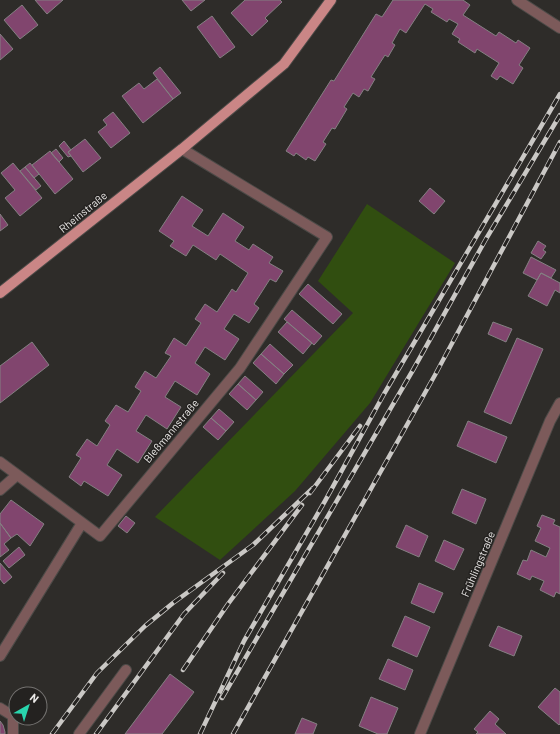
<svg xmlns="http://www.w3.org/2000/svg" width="560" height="734" font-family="Barlow,sans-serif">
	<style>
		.green { fill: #314e10 }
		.building { fill: #81456e; stroke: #848082 }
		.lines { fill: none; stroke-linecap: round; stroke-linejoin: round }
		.minor-casing { stroke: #4c4a47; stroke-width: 12 }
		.major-casing { stroke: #4c4a47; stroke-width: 12 }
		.minor { stroke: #7c5a5a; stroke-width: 10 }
		.major { stroke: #ca8686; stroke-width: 10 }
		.rail-casing { stroke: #cac8c5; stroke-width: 4.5 }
		.rail { stroke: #242220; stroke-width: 3; stroke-dasharray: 9; stroke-linecap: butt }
		.labels { text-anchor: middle; stroke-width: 3; stroke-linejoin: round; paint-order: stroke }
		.street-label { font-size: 11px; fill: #ebe9e7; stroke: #242220 }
	</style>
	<rect width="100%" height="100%" fill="#2e2c29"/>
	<path class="green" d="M367 204 455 263 370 403 295 491 220 560 155 517 353 313 318 281Z"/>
	<path class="building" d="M35 0H63L47 14Z
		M182 0H205L191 11Z
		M245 0H280L282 2 265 18 268 21 252 36 231 13Z
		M393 0H463L470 5 463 15 496 36 499 32 516 43 518 40 530 48 519 65 523 68 513 84 500 76 497 80 491 76 499 63 477 49 475 53 458 42 460 39 452 34 458 24 449 19 447 22 431 12 433 9 425 4 406 33 400 29 392 43 395 45 388 57 385 55 371 77 375 79 368 91 364 89 359 97 353 93 344 107 347 109 335 129 332 128 323 142 326 144 315 161 308 157 306 160 296 153 294 156 286 151 331 80 334 81 376 14 382 17Z
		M22 5 38 25 20 39 4 20Z
		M212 16 235 47 220 58 197 27Z
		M0 34 13 49 0 60Z
		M160 67 181 93 173 99 153 73Z
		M157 79 173 99 143 123 122 96 139 83 144 89Z
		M113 112 130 133 111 148 98 132 107 125 103 120Z
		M85 139 101 158 83 172 68 152Z
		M64 141 71 150 68 152 71 156 68 157 59 146Z
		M56 149 63 158 59 162 51 153Z
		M50 151 73 179 55 194 32 165Z
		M13 163 42 198 20 216 5 198 15 190 1 173Z
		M30 163 39 174 34 178 25 167Z
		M25 167 41 186 36 190 20 171Z
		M430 188 445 201 434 214 419 201Z
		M182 196 203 210 192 226 208 236 223 213 244 227 235 241 249 250 253 244 273 257 269 263 283 271 276 282 270 279 254 304 259 308 249 323 234 314 224 329 239 339 225 360 205 347 195 363 210 374 197 395 175 381 165 397 181 407 167 429 146 415 136 431 152 441 138 463 117 449 107 465 122 475 108 496 84 481 81 486 69 477 81 458 76 455 87 439 97 446 110 425 105 421 116 405 128 412 141 391 135 387 145 371 156 378 171 356 165 353 174 338 186 346 201 323 195 319 205 304 217 312 232 289 236 292 248 273 220 254 216 260 193 245 186 256 170 246 174 241 159 231Z
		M0 214 8 225 0 231Z
		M538 241 546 246 543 250 546 252 541 259 531 253Z
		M531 257 556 270 551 278 541 273 537 280 523 273Z
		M541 273 560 283V293L555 290 547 306 528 296Z
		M308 284 342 314 333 324 299 294Z
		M292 310 322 336 314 345 284 319Z
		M287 322 312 343 303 354 278 332Z
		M493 322 512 329 506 342 488 334Z
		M517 338 543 349 511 424 484 412Z
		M32 342 49 365 0 403V366Z
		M270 344 293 365 284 374 261 354Z
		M261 354 284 374 276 384 253 363Z
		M245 376 263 392 256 400 238 384Z
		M238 384 256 400 247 410 229 394Z
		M219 409 234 422 226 431 211 418Z
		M211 418 226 431 218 440 203 427Z
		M468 421 507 437 496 463 457 446Z
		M462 489 486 499 476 524 452 513Z
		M11 500 44 524 30 546 17 534 11 538 0 523V514Z
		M542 515 555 520 553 524 560 527V594L556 592 554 597 540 590 544 581 532 576 530 580 517 574 523 560 527 561 531 550 546 557 550 548 535 541 541 528 537 526Z
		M126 516 135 523 127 533 118 526Z
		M0 523 11 538 4 544 9 550 0 557Z
		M406 525 428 536 419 557 396 547Z
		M444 540 464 549 454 570 435 561Z
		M19 547 25 555 9 568 3 561Z
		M0 563 12 577 4 584 0 579Z
		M419 583 443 593 434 613 411 603Z
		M405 616 430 627 417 657 392 646Z
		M498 626 522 636 514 656 489 646Z
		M388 659 413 670 405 690 379 679Z
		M170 674 194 692 162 734H125Z
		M555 688 560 692V724L559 725 538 707Z
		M371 697 398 708 387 734H378L359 726Z
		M490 711 499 719 495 724 506 734H476L478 732 474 729Z
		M302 718 317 724 313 734H295Z
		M0 721 3 725 5 732V734H0Z"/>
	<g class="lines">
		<g class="minor-casing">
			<path id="minor" d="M517 0 560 28
				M0 462 100 536 240 368 327 237 182 149
				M0 490 17 475
				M0 656 82 523
				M0 708 13 716V734
				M79 734 126 670
				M420 734 550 421 560 403"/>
		</g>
		<g class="major-casing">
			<path id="major" d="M0 293 182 149 284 64 331 0"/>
		</g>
		<use href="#minor" class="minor"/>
		<use href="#major" class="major"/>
		<g class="rail-casing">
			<path id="rail" d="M310 493 360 426
				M183 670 228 604 302 505
				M222 698 413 370 486 239 560 115
				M52 734 97 673 145 626 173 603 253 545 313 488
				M96 734 184 614 223 573
				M200 734 244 641 325 501 384 394 560 94
				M233 734 435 375 560 142"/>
		</g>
		<use href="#rail" class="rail"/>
	</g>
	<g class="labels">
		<g class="street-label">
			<text transform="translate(83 212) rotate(-39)" y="4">Rheinstraße</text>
			<text transform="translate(171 431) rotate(-50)" y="4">Bleßmannstraße</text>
			<text transform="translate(478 564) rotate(-67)" y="4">Frühlingstraße</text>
		</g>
	</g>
	<g transform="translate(28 706) rotate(39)"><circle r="19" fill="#242220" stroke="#747270"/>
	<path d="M0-3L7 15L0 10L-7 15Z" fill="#29d5ad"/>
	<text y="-6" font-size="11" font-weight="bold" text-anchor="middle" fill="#ebe9e7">N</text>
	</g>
</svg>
